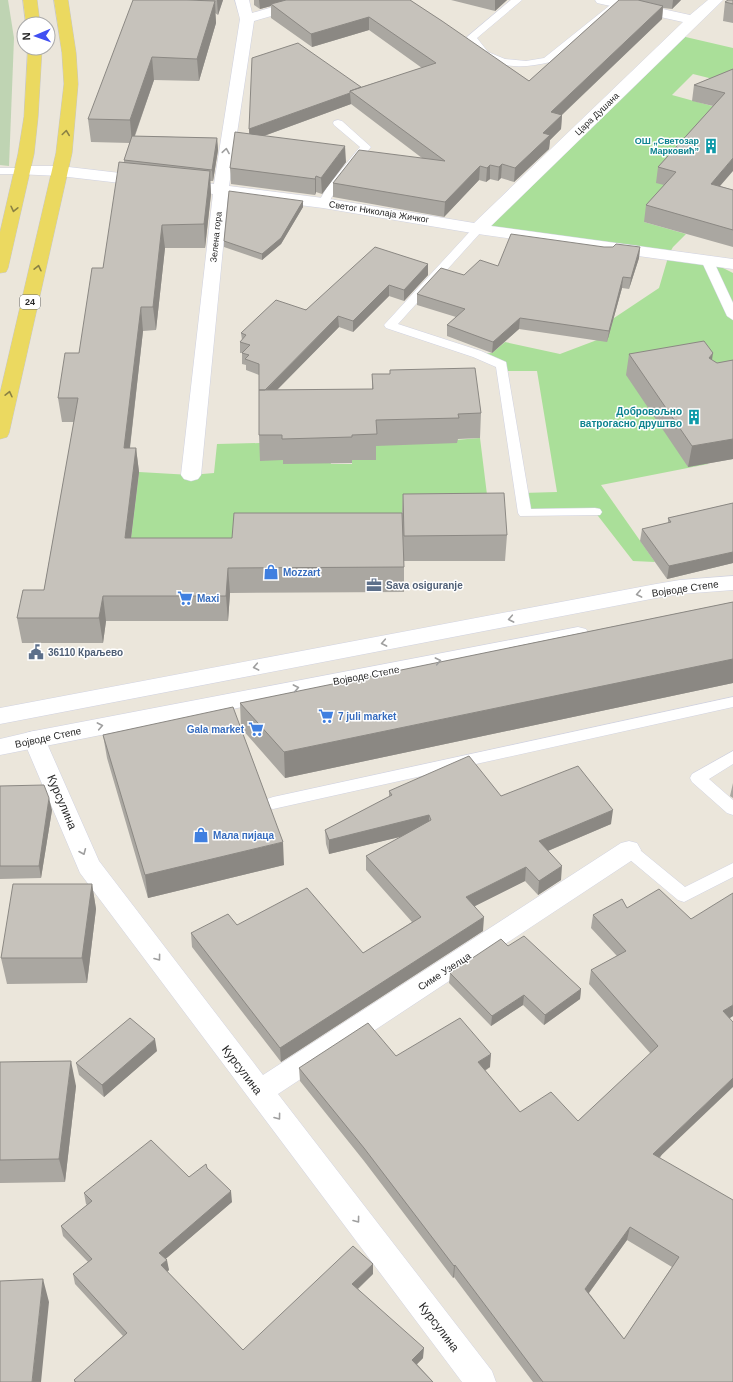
<svg xmlns="http://www.w3.org/2000/svg" width="733" height="1382" font-family="Arial,sans-serif">
	<style>
		.green { fill: #aadf99 }
		.cemetery { fill: #bfd4b3 }
		.lines { fill: none; stroke-linecap: round; stroke-linejoin: round }
		.lane-casing { stroke: #d0d2e1; stroke-width: 1 }
		.street-casing { stroke: #d0d2e1; stroke-width: 1 }
		.secondary-casing { stroke: #d0d2e1; stroke-width: 1 }
		.primary-casing { stroke: #c7c7c7; stroke-width: 1 }
		.lane { fill: #fff; fill-rule: evenodd }
		.street { fill: #fff; fill-rule: evenodd }
		.secondary { fill: #fff; fill-rule: evenodd }
		.primary { fill: #ebd960; fill-rule: evenodd }
		.wall { fill: #aaa7a1; fill-rule: evenodd }
		.shaded-wall { fill: #8b8883 }
		.building { fill: #c6c2bb; stroke: #8b8883; fill-rule: evenodd }
		.oneway { stroke: #8a8144 }
		.oneway2 { stroke: #9f9f9f }
		.labels { text-anchor: middle; stroke-width: 3; stroke-linejoin: round; paint-order: stroke }
		.far-street-label { font-size: 9px; fill: #292929; stroke: #fff }
		.far-culture-label { font-size: 9px; font-weight: bold; fill: #0d838f; stroke: #fff; text-anchor: end }
		.shield { fill: #fff; stroke: #696969; stroke-width: 1 }
		.shield-label { font-size: 9px; font-weight: bold; fill: #292929 }
		.culture-label { font-size: 10px; font-weight: bold; fill: #0d838f; stroke: #fff; text-anchor: end }
		.shop-label { font-size: 10px; font-weight: bold; fill: #366cbe; stroke: #fff; text-anchor: start }
		.service-label { font-size: 10px; font-weight: bold; fill: #4e5e75; stroke: #fff; text-anchor: start }
		.street-label { font-size: 10px; fill: #292929; stroke: #fff }
		.near-street-label { font-size: 12px; fill: #292929; stroke: #fff }
	</style>
	<rect width="100%" height="100%" fill="#ebe6db"/>
	<path class="green" d="M677 35 733 48V84L693 74 672 95 723 109 674 188 644 222 686 234 673 247 669 254 707 260 733 273V372L691 439 708 464 601 485 655 562 633 561 595 512 525 513 522 493 557 492 537 371H503L477 354 492 353 505 342 560 354 597 340 614 318 659 288 669 254 478 229Z
		M480 438 490 519 128 563 139 472 191 475 214 473 217 444 260 443 283 460H330L331 464H352V460H376L375 441 393 445Z"/>
	<path class="cemetery" d="M0 0H8L14 38 9 166 0 165Z"/>
	<g class="lines">
		<g class="lane-casing">
			<path id="lane" d="M511 0H522L477 38 488 52 505 59 526 61 544 58 609 6 612 5 617 8 550 62C518 70 485 69 467 37Z
				M338 120 342 121 371 147 336 190 327 205 323 206 318 203 327 187 360 147 334 125 333 123 334 121Z
				M0 168H23L28 171 23 174H0Z
				M478 226 484 229 482 231 398 324 481 351 506 362 531 509 595 508 600 509 602 512 600 515 520 516 518 513 496 367 473 357 386 328 384 325 474 227Z
				M707 257 713 260 733 303V320L727 316 701 260Z
				M733 697V707L273 809 267 807 265 803 267 799 273 797Z
				M733 751V764L709 779 733 800V815L727 813 692 782 690 778 692 774Z
				M629 844 635 846 685 887 733 863V877L684 902 678 900 623 854 621 850 623 846Z"/>
		</g>
		<g class="street-casing">
			<path id="street" d="M235 0H249L252 13 297 0H318L316 3 254 21 229 186 323 198 474 223 683 22 597 3 595 0H621L690 15 708 0H723L491 226 733 259V269L478 234 323 208 228 196 201 475 198 479 191 481 184 479 181 475 213 194 176 188 174 185 176 182 182 180 214 184 240 19Z
				M23 166H60L146 176 152 178 154 181 152 184 146 186 60 176 17 174 15 171 17 168Z
				M34 731 42 733 45 739 99 861 263 1075 621 843 629 841 637 843 641 850 637 857 278 1094 492 1371 496 1382H462L80 873 23 739 26 733Z"/>
		</g>
		<g class="secondary-casing">
			<path id="secondary" d="M733 576V590L680 594 656 598 0 724V708L656 584 680 580Z
				M578 627 586 629 589 634 586 639 0 755V739L34 731Z"/>
		</g>
		<g class="primary-casing">
			<path id="primary" d="M23 0H37L40 24H26Z
				M54 0H68L76 53 78 84 72 153 9 433 7 437 0 439V393L56 153 64 84 62 53Z
				M28 48H42L38 117 34 154 8 268 6 272 0 273V232L18 154 24 117Z"/>
		</g>
		<use href="#lane" class="lane"/>
		<use href="#street" class="street"/>
		<use href="#secondary" class="secondary"/>
		<use href="#primary" class="primary"/>
	</g>
	<path class="wall" d="M198 0H223L218 15 215 13 216 23 199 81 154 80 135 136 217 138 218 150 213 181H210L211 194 205 248H165L156 330 143 331 130 448H136L139 472 131 538H232L402 513 403 494 507 535 505 561H404V592L230 593 228 621H106L103 643H22L17 618 44 590 74 422H62L58 398 79 353 103 268 124 162V160L130 143 91 142 88 119Z
		M254 0H410L529 81 619 0H681L672 9 663 8 662 19 562 115 561 129 550 140 549 149 514 182 501 178 498 181 490 179 486 182 479 180 444 217 333 197V183L422 158 351 104 264 136 346 162 322 194 316 192 315 195 231 184 230 168 249 134V129L361 87 422 68 369 30 312 47 271 18V6L260 9 254 5Z
		M451 0H507L495 11Z
		M733 0V23L723 21 725 2Z
		M733 69 720 186 733 190V247L644 222 646 205 664 185 656 183 658 167 713 106 692 101 694 85Z
		M303 201V207L281 244 262 260 224 247V241Z
		M604 247H640L639 258 629 289 622 288 607 342 519 329 492 353 447 336V325L456 317 417 305V294L464 275 498 266Z
		M428 264V275L404 301 389 296 353 332 339 327 277 390 372 389V374H390V370L481 413 480 438 458 439 457 443 376 446V460H352V463L283 464V460L260 461 259 435V375L246 370V365L242 364V353H240V342L242 340 241 333Z
		M629 354 712 360 717 363 733 360V459L688 467 626 375Z
		M733 503V563L667 579 640 541 642 529 668 523V518Z
		M733 602V683L285 778 241 728 240 703Z
		M103 735 284 865 148 898 107 758Z
		M733 783V798L730 796Z
		M0 786 52 810 41 878 0 879Z
		M389 791 501 796 611 824 548 851 561 880 538 895 525 881 475 906 483 931 281 1062 192 947 191 933 237 925 363 953 412 922 366 870V856L403 836 329 854 326 844 325 830 389 797Z
		M92 884 96 909 87 983 7 984 1 958Z
		M627 908 733 1016 730 1018 660 1158 733 1382H533L454 1277 453 1278 364 1161 300 1081 299 1068 396 1056 490 1067 485 1071 520 1112 578 1121 651 1054 589 984 591 970 617 956 591 928 593 915ZM627 1240 672 1267 624 1339 589 1293Z
		M508 946 581 989 580 999 544 1025 523 1005 491 1026 449 983 450 973Z
		M157 1051 104 1097 79 1075 76 1063Z
		M0 1062 76 1086 65 1182 0 1183Z
		M207 1168 232 1202 165 1259 169 1270 167 1272 243 1350 373 1274 358 1289 423 1358 417 1364 433 1382H74V1380L123 1336 75 1284 73 1274 88 1262 63 1236 61 1226 87 1205 86 1204 84 1193 189 1177Z"/>
	<path class="shaded-wall" d="M217 0H223L218 15Z
		M259 0H292L271 4V6L260 9Z
		M495 0H507L495 11Z
		M673 0H681L672 9Z
		M215 1 216 23 199 81 197 59Z
		M663 6 662 19 550 126 551 112Z
		M369 17V30L312 47 311 34Z
		M152 57 154 80 132 143 130 120Z
		M350 93 351 104 250 141 249 129Z
		M562 115 561 129 550 140 549 149 514 182 515 168 543 133Z
		M217 138 218 150 213 181 212 170Z
		M345 146 346 162 322 194 321 178Z
		M733 158V171L708 200 711 184Z
		M502 164 501 178 498 181 499 167Z
		M490 165V179L486 182 487 168Z
		M480 166 479 180 444 217 445 202Z
		M210 171 211 194 205 248 204 224Z
		M316 176V192L315 195V179Z
		M303 201V207L281 244 262 260V254Z
		M162 225 165 248 156 330 153 307Z
		M640 247 639 258 629 289 631 278Z
		M428 264V275L404 301V290Z
		M623 277 622 288 607 342 609 331Z
		M389 285V296L353 332V321Z
		M141 307 143 331 127 472 124 448Z
		M338 316 339 327 260 407V396Z
		M520 318 519 329 492 353 493 342Z
		M713 353 710 373 709 358Z
		M733 439V459L688 467 692 446Z
		M136 448 139 472 128 563 125 538Z
		M733 552V563L667 579 669 566Z
		M228 568 230 593 228 621 226 596Z
		M103 596 106 621 103 643 99 618Z
		M733 659V683L285 778 284 752Z
		M49 798 52 810 41 878 39 866Z
		M613 810 611 824 538 855 539 841Z
		M429 815V830L329 854V840Z
		M283 842 284 865 148 898 145 875Z
		M562 866 561 880 538 895 539 881Z
		M526 867 525 881 465 911 466 897Z
		M92 884 96 909 87 983 82 958Z
		M484 917 483 931 281 1062 280 1048Z
		M581 989 580 999 544 1025 545 1015Z
		M524 995 523 1005 491 1026 492 1016Z
		M733 1005V1016L720 1024 723 1011Z
		M155 1039 157 1051 104 1097 102 1085Z
		M491 1054 490 1067 477 1075 478 1062Z
		M71 1061 76 1086 65 1182 59 1159Z
		M733 1078V1087L650 1166 653 1154Z
		M231 1191 232 1202 161 1263 159 1253Z
		M630 1227 627 1240 583 1301 585 1289Z
		M167 1260 169 1270 163 1275 161 1265Z
		M373 1264V1274L352 1294V1284Z
		M455 1265 454 1277 453 1278 454 1266Z
		M43 1279 49 1302 41 1382H32Z
		M424 1348 423 1358 412 1369V1360Z"/>
	<path class="building" d="M133 0H187L215 1 197 59 152 57 130 120 88 119Z
		M286 0H410L442 21 529 81 619 0H638L663 6 551 112 562 115 543 133 550 135 515 168 502 164 499 167 490 165 487 168 480 166 445 202 333 183 359 150 445 161 350 91 436 63 369 17 311 34 271 4Z
		M728 0H733V4L725 2Z
		M298 43 361 87 350 91V93L249 129 252 58Z
		M733 69V158L711 184 733 190V230L646 205 676 172 658 167 725 93 694 85Z
		M235 132 345 146 321 178 316 176 315 179 230 168Z
		M132 136 217 138 212 170 124 160Z
		M119 162 210 171 204 224 162 225 153 307H141L124 448H136L125 538H232L234 513H402L404 567 228 568 226 596H103L99 618H17L23 590H44L78 398H58L65 353H79L92 268H103Z
		M229 191 303 201 281 238 262 254 224 241Z
		M511 234 604 247H613L616 244 640 247 631 278 623 277 609 331 520 318 493 342 447 325 465 309 417 294 441 268 464 275 480 260 498 266Z
		M375 247 428 264 404 290 389 285 353 321 338 316 265 390H259V364L245 359 249 355 242 353 250 345 240 342 246 335 241 333 276 300 306 310Z
		M704 341 713 353 709 358 717 363 733 360V439L692 446 629 354Z
		M475 368 481 413 458 414 459 418 376 420 377 434 352 435V437L282 439V435H259V390L373 389 372 374H390V370Z
		M504 493 507 535 404 536 403 494Z
		M733 503V552L669 566 642 529 671 522 668 518Z
		M733 602V659L284 752 240 703Z
		M233 707 283 842 145 875 103 735Z
		M469 756 501 796 578 766 613 810 539 841 562 866 539 881 526 867 466 897 484 917 280 1048 191 933 228 914 237 925 307 888 363 953 421 917 366 856 431 820 429 815 329 840 325 830 392 795 389 791Z
		M44 785 49 798 39 866H0V786Z
		M13 884H92L82 958H1Z
		M659 889 691 919 733 893V1005L723 1011 733 1022V1078L653 1154 733 1200V1382H543L455 1265 454 1266 364 1148 299 1068 368 1023 396 1056 460 1018 491 1054 478 1062 520 1112 551 1092 578 1121 658 1046 591 970 626 951 593 915 622 899 627 908ZM630 1227 679 1257 624 1339 585 1289Z
		M524 936 581 989 545 1015 524 995 492 1016 450 973 501 939 508 946Z
		M130 1018 155 1039 102 1085 76 1063Z
		M71 1061 59 1159 0 1160V1062Z
		M151 1140 189 1177 206 1164 207 1168 231 1191 159 1253 167 1260 161 1265 243 1350 353 1246 373 1264 352 1284 424 1348 412 1360 433 1382H76L74 1380 127 1333 73 1274 92 1259 61 1226 92 1201 84 1193Z
		M43 1279 32 1382H0V1281Z"/>
	<defs><path id="oneway-chevron" d="M-2-3.5L2.5 0L-2 3.5" fill="none" stroke-width="1.6" stroke-linecap="round" stroke-linejoin="round"/></defs>
	<g class="oneway">
		<use href="#oneway-chevron" transform="translate(66 133) rotate(-82)"/>
		<use href="#oneway-chevron" transform="translate(14 209) rotate(103)"/>
		<use href="#oneway-chevron" transform="translate(38 268) rotate(-77)"/>
		<use href="#oneway-chevron" transform="translate(9 394) rotate(-77)"/>
	</g>
	<g class="oneway2">
		<use href="#oneway-chevron" transform="translate(226 151) rotate(-81)"/>
		<use href="#oneway-chevron" transform="translate(639 594) rotate(169)"/>
		<use href="#oneway-chevron" transform="translate(511 619) rotate(169)"/>
		<use href="#oneway-chevron" transform="translate(384 643) rotate(169)"/>
		<use href="#oneway-chevron" transform="translate(438 661) rotate(-11)"/>
		<use href="#oneway-chevron" transform="translate(256 667) rotate(169)"/>
		<use href="#oneway-chevron" transform="translate(296 688) rotate(-11)"/>
		<use href="#oneway-chevron" transform="translate(100 726) rotate(-11)"/>
		<use href="#oneway-chevron" transform="translate(83 852) rotate(67)"/>
		<use href="#oneway-chevron" transform="translate(158 958) rotate(53)"/>
		<use href="#oneway-chevron" transform="translate(278 1117) rotate(53)"/>
		<use href="#oneway-chevron" transform="translate(357 1220) rotate(53)"/>
	</g>
	<defs>
		<g id="building-bare" transform="scale(1.2)"><path d="M-4-6H4V6H1V3H-1V6H-4ZM-2.5-4.3h1.7v1.8h-1.7ZM.8-4.3h1.7v1.8H.8ZM-2.5-1h1.7V.8h-1.7ZM.8-1h1.7V.8H.8Z" fill="#0f9aa8" stroke="#fff" stroke-width="2.5" paint-order="stroke"/></g>
		<g id="shop-bare" transform="scale(1.2)"><path d="M-5-2.5h2.3a2.7 3.5 0 0 1 5.4 0H5L5.5 6h-11ZM-1.5-2.5h3a1.5 2.3 0 0 0-3 0Z" fill="#3f7fe0" stroke="#fff" stroke-width="2.5" paint-order="stroke"/></g>
		<g id="office-bare" transform="scale(1.2)"><path d="M-6-3h4V-5.5h4V-3h4V5H-6ZM-1-4.5V-3h2v-1.5ZM-6 0V1H6V0Z" fill="#5c6f8a" stroke="#fff" stroke-width="2.5" paint-order="stroke"/></g>
		<g id="supermarket-bare" transform="scale(1.2)"><path d="M-6-5.5h2.5l.6 2H6L4.5 2H-2.5L-4.4-4H-6ZM-1.5 3.2a1.3 1.3 0 1 0 .1 0ZM3 3.2a1.3 1.3 0 1 0 .1 0Z" fill="#3f7fe0" stroke="#fff" stroke-width="2.5" paint-order="stroke"/></g>
		<g id="civic-bare" transform="scale(1.2)"><path d="M-.6-6.5H3V-4.5H.6V-3L4-1V1h2V6H-6V1h2V-1L-.6-3ZM-1.2 2.5V6h2.4V2.5Z" fill="#5c6f8a" stroke="#fff" stroke-width="2.5" paint-order="stroke"/></g>
	</defs>
	<g fill-rule="evenodd">
		<use href="#building-bare" x="711" y="146"/>
		<use href="#building-bare" x="694" y="417"/>
		<use href="#shop-bare" x="271" y="572"/>
		<use href="#office-bare" x="374" y="585"/>
		<use href="#supermarket-bare" x="185" y="598"/>
		<use href="#civic-bare" x="36" y="652"/>
		<use href="#supermarket-bare" x="326" y="716"/>
		<use href="#supermarket-bare" x="256" y="729"/>
		<use href="#shop-bare" x="201" y="835"/>
	</g>
	<g class="labels">
		<g class="far-street-label">
			<text transform="translate(597 114) rotate(-44)" y="3">Цара Душана</text>
			<text transform="translate(379 212) rotate(9)" y="3">Светог Николаја Жичког</text>
			<text transform="translate(216 237) rotate(-84)" y="3">Зелена гора</text>
		</g>
		<g class="far-culture-label">
			<text x="699" y="144">ОШ „Светозар<tspan x="699" dy="10">Марковић”</tspan></text>
		</g>
		<rect class="shield" x="20" y="295" width="20" height="14" rx="3"/>
		<g class="shield-label">
			<text x="30" y="305">24</text>
		</g>
		<g class="culture-label">
			<text x="682" y="415">Добровољно<tspan x="682" dy="12">ватрогасно друштво</tspan></text>
		</g>
		<g class="shop-label">
			<text x="283" y="576">Mozzart</text>
			<text x="197" y="602">Maxi</text>
			<text x="338" y="720">7 juli market</text>
			<text x="244" y="733" text-anchor="end">Gala market</text>
			<text x="213" y="839">Мала пијаца</text>
		</g>
		<g class="service-label">
			<text x="386" y="589">Sava osiguranje</text>
			<text x="48" y="656">36110 Краљево</text>
		</g>
		<g class="street-label">
			<text transform="translate(685 588) rotate(-8)" y="4">Војводе Степе</text>
			<text transform="translate(366 675) rotate(-11)" y="4">Војводе Степе</text>
			<text transform="translate(48 737) rotate(-12)" y="4">Војводе Степе</text>
			<text transform="translate(444 971) rotate(-33)" y="4">Симе Узелца</text>
		</g>
		<g class="near-street-label">
			<text transform="translate(62 802) rotate(67)" y="4">Курсулина</text>
			<text transform="translate(242 1070) rotate(53)" y="4">Курсулина</text>
			<text transform="translate(439 1327) rotate(53)" y="4">Курсулина</text>
		</g>
	</g>
	<g transform="translate(36 36) rotate(268)"><circle r="19" fill="#ffffff" stroke="#a9a9a9"/>
	<path d="M0-3L7 15L0 10L-7 15Z" fill="#414ff2"/>
	<text y="-6" font-size="11" font-weight="bold" text-anchor="middle" fill="#292929">N</text>
	</g>
</svg>
